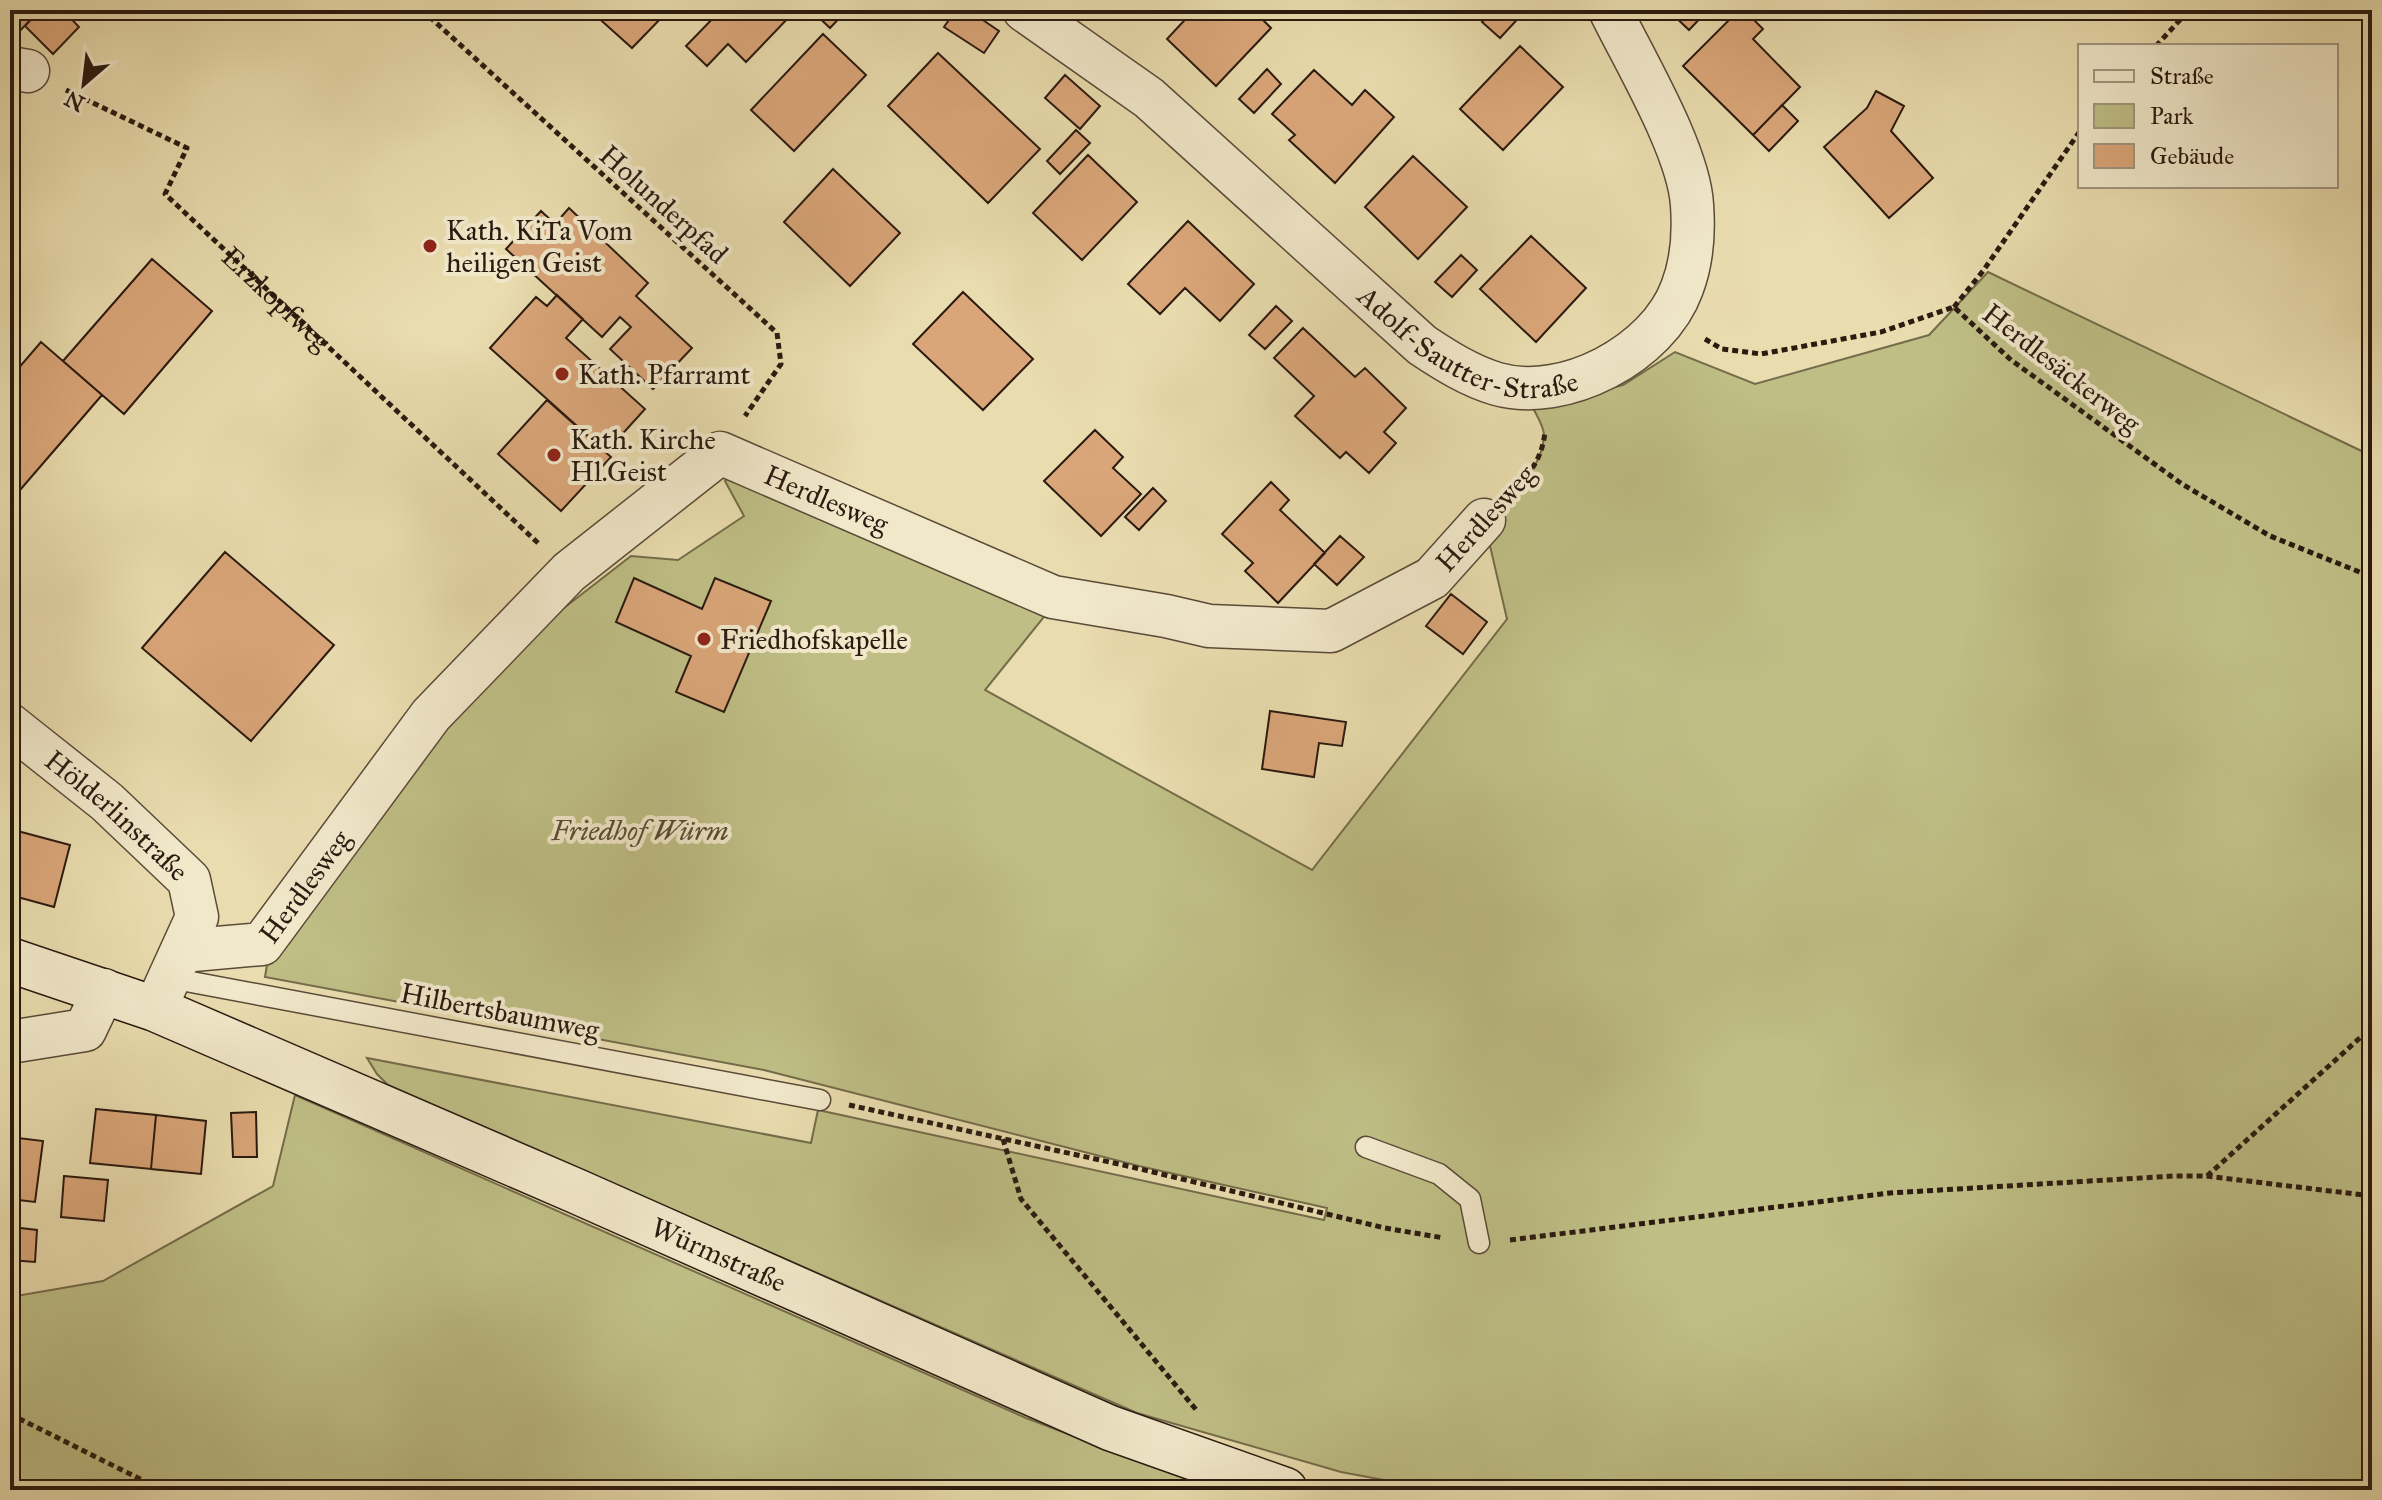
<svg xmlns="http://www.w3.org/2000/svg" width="2382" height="1500" font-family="'IM FELL Great Primer',serif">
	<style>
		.green { fill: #bebe85; stroke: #746c4a; stroke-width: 2 }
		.building { fill: #daa679; stroke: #2a1a10; stroke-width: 2 }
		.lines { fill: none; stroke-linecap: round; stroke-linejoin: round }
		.lane-casing { stroke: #5a4a38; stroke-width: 23 }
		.street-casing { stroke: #5a4a38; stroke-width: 45 }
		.secondary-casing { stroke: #2a1a10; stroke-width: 47 }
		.path { stroke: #2a1a10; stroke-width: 5; stroke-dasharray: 6 4; stroke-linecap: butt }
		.lane { stroke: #f1e8ca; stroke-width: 20 }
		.street { stroke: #f1e8ca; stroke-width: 42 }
		.secondary { stroke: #f1e8ca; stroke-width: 44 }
		.poi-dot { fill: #8f2418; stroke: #f1e8ca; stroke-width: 3 }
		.labels { text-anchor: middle; stroke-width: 8; stroke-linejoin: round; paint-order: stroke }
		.street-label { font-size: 28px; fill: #2a1a10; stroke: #f1e8ca }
		.poi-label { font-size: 28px; fill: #2a1a10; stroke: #f1e8ca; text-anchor: start }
		.park-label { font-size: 28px; font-style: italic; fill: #564b33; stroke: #f1e8ca }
	</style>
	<rect width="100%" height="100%" fill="#e9dcae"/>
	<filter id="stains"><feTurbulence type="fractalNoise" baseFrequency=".0025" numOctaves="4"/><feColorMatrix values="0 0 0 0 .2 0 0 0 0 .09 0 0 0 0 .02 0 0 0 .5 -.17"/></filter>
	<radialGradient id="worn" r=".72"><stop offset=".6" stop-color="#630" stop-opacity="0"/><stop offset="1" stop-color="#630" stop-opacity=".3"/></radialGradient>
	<path class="green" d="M1988 272 2372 456V1490H1437L1341 1472 1137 1413 388 1085 377 1074 367 1058 811 1143 818 1110 1324 1220 1327 1208 1139 1166 764 1070 265 977 270 946 419 753 533 632 631 556 678 560 744 516 725 481 733 471 1052 607 985 690 1312 870 1507 619 1484 520C1507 497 1542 472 1544 437 1545 428 1537 416 1533 408L1623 385 1675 352 1755 384 1929 335Z
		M295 1095 1026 1418 1216 1490H10V1297L103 1281 273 1186Z"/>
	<path class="building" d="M10 10H40L11 40Z
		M40 10H63L79 27 53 54 25 26Z
		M598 10H669L632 48 594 14Z
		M721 10H790L793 13 746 62 728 44 707 66 686 46Z
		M815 10H847L830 28 813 12Z
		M956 10H968L999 31 984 53 944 27Z
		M1194 10H1253L1271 28 1216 86 1167 39Z
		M1494 10H1526L1500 38 1482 22Z
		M1668 10H1708L1689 30Z
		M1739 10H1744L1763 29 1753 39 1800 87 1753 135 1683 66Z
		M823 34 866 75 794 151 751 110Z
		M1520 46 1563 87 1503 150 1460 109Z
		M938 53 1040 149 988 203 888 106Z
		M1267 69 1281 84 1254 113 1239 99Z
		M1314 70 1352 105 1365 90 1394 117 1335 183 1289 140 1295 135 1272 114Z
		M1065 75 1100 106 1080 129 1045 98Z
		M1876 91 1904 106 1891 131 1933 178 1889 218 1824 147 1867 108Z
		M1782 105 1798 121 1769 151 1753 135Z
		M1076 130 1090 143 1060 174 1047 161Z
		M1088 155 1137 202 1082 260 1033 213Z
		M1413 156 1467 207 1418 259 1365 207Z
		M833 169 900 233 850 286 784 222Z
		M569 208 648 283 636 296 692 348 653 389 610 349 631 327 620 317 602 337 506 249 541 211 555 224Z
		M1188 221 1254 284 1220 321 1185 288 1160 314 1128 284Z
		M1531 236 1586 288 1536 342 1480 289Z
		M1461 255 1477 270 1452 297 1435 282Z
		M152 259 212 311 124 414 63 361Z
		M963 292 1033 359 983 410 913 344Z
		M557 295 583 319 566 338 645 409 606 452 490 348 536 297 547 306Z
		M1276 306 1292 321 1265 349 1249 335Z
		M1303 328 1355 377 1365 368 1406 408 1384 432 1396 443 1369 473 1346 452 1340 458 1295 416 1314 396 1274 358Z
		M41 342 102 395 20 490 10 482V378Z
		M547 400 611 457 561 511 498 454Z
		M1095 430 1123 457 1113 468 1141 494 1101 536 1044 481Z
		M1271 482 1289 500 1280 510 1325 553 1278 603 1245 571 1253 563 1222 534Z
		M1153 488 1166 501 1139 530 1125 517Z
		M1340 536 1364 557 1337 585 1314 564Z
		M225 552 334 645 251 741 142 648Z
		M634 578 702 609 715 578 771 601 724 712 676 692 691 656 616 622Z
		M1451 594 1487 622 1463 654 1426 626Z
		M1270 711 1346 722 1342 746 1319 743 1314 777 1262 769Z
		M10 829 70 845 54 907 10 895Z
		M96 1109 156 1115 151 1169 90 1163Z
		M256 1112 257 1157H233L231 1113Z
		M156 1115 206 1121 201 1174 151 1169Z
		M10 1137 43 1141 35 1202 10 1199Z
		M64 1176 108 1180 104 1221 61 1217Z
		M12 1227 37 1230 35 1262 10 1260Z"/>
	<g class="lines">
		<g class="lane-casing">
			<path id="lane" d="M170 978 820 1100
				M1366 1147 1439 1174 1470 1199 1479 1243"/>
		</g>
		<g class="street-casing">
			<g id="street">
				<path id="s2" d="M1024 10 1149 98 1422 345C1446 361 1470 376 1497 384 1564 403 1658 354 1682 288 1692 262 1694 232 1692 205 1689 151 1635 61 1610 10"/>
				<path d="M10 68 28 71"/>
				<path id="s3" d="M10 725 107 802 189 880 197 917 155 1009"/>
				<path id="s4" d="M182 951 262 944 431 715 569 572 720 453 1053 597 1166 616 1209 626 1331 631 1432 578 1484 520"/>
				<path d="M10 1042 85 1030 104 990"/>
			</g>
		</g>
		<g class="secondary-casing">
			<g id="secondary">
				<path id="s5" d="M10 960 155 1009 576 1191 1110 1428 1285 1490"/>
			</g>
		</g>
		<g class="path">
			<path d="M422 10 777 333 781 364 745 416"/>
			<path d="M2156 46 2189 10"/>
			<path id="s1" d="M66 90 187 148 165 194 539 544"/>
			<path d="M1954 307 1983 271 2080 131"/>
			<path d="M1705 339 1722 349 1761 354 1881 332 1954 307 2011 360 2182 484 2270 536 2372 577"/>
			<path d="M1513 491C1531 473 1543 456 1545 431"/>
			<path d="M849 1105 1132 1167 1385 1228 1444 1238"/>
			<path d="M1003 1139 1021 1199 1198 1412"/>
			<path d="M2207 1176 2372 1027"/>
			<path d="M1510 1240 1890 1193 2174 1176H2206L2372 1196"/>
			<path d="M10 1414 162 1490"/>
		</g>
		<use href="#lane" class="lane"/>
		<use href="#street" class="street"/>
		<use href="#secondary" class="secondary"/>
	</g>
	<g class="poi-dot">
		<circle cx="430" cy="246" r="8"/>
		<circle cx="562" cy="374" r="8"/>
		<circle cx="554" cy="455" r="8"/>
		<circle cx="704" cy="639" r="8"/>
	</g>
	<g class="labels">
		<g class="street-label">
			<text transform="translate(664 204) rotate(42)" y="10">Holunderpfad</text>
			<text dy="10" stroke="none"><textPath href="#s1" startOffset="338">Erzkopfweg</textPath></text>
			<text dy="10" stroke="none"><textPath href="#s2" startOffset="564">Adolf-Sautter-Straße</textPath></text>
			<text transform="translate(2062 368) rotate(38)" y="10">Herdlesäckerweg</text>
			<text dy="10" stroke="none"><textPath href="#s4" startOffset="872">Herdlesweg</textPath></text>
			<text transform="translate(1485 518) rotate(-48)" y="10">Herdlesweg</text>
			<text dy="10" stroke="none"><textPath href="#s3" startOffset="140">Hölderlinstraße</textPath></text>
			<text dy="10" stroke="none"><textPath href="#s4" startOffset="152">Herdlesweg</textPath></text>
			<text transform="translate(500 1011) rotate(11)" y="10">Hilbertsbaumweg</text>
			<text dy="10" stroke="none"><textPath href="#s5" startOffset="768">Würmstraße</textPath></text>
		</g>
		<g class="poi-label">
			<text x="446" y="240">Kath. KiTa Vom<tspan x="446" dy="32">heiligen Geist</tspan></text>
			<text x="578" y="384">Kath. Pfarramt</text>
			<text x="570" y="449">Kath. Kirche<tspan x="570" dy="32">Hl.Geist</tspan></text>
			<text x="720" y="649">Friedhofskapelle</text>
		</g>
		<g class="park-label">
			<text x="640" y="840">Friedhof Würm</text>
		</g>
	</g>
	<rect width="2382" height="1500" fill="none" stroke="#e9dcae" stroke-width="40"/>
	<rect x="12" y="12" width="2358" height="1476" fill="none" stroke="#2a1a10" stroke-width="4"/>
	<rect x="20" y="20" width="2342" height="1460" fill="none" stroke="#2a1a10" stroke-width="2"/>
	<rect x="2078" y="44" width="260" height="144" fill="#f1e8ca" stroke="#a19680" stroke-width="2"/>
	<rect x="2094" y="70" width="40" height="12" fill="#f1e8ca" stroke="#a19680" stroke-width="2"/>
	<text x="2150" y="84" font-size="24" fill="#2a1a10">Straße</text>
	<rect x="2094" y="104" width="40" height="24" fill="#bebe85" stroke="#a19680" stroke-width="2"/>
	<text x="2150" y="124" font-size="24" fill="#2a1a10">Park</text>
	<rect x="2094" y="144" width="40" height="24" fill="#daa679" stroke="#a19680" stroke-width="2"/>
	<text x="2150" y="164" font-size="24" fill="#2a1a10">Gebäude</text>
	<g transform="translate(84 84) rotate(208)" stroke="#f1e8ca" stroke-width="6" paint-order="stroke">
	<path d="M0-6L14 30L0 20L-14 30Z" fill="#2a1a10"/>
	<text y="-12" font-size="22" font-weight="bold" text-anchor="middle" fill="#2a1a10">N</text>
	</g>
	<rect width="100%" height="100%" filter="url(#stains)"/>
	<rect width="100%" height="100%" fill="url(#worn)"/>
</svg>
